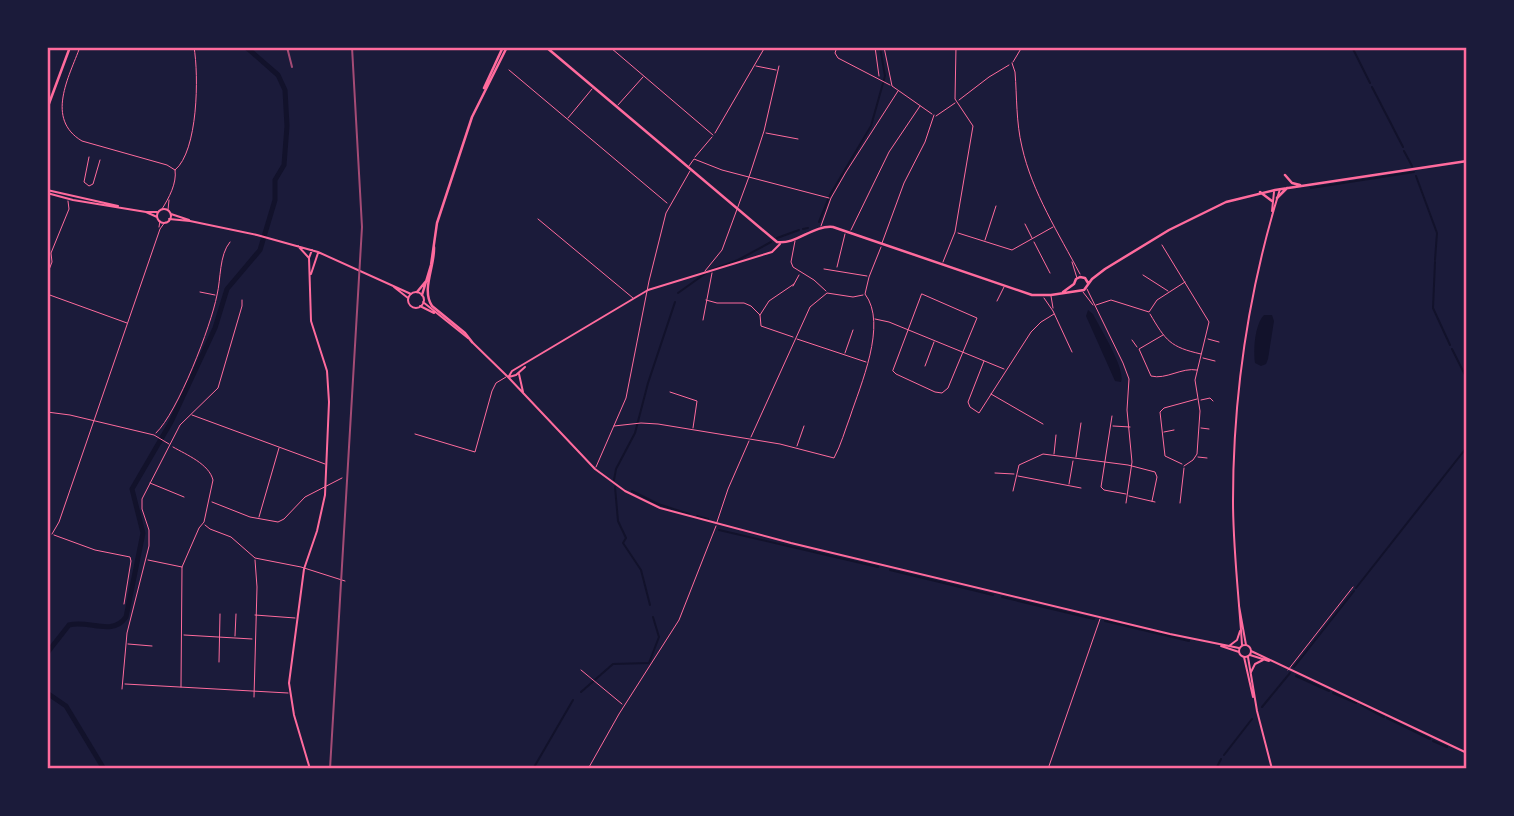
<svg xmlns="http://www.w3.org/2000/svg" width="1514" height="816" font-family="Arial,sans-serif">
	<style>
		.water { fill: #12122b }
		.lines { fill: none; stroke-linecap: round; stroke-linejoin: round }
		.stream { stroke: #12122b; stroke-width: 2 }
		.river { stroke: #12122b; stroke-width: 5 }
		.service { stroke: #ff6b9d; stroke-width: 1 }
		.minor { stroke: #ff6b9d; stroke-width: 1 }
		.tertiary { stroke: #ff6b9d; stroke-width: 2 }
		.secondary { stroke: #ff6b9d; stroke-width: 2 }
		.primary { stroke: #ff6b9d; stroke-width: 2.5 }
		.rail { stroke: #a44b75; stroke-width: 2 }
		.neatline { fill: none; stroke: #ff6b9d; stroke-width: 2.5 }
	</style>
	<rect width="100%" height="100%" fill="#1b1b3a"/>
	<path class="water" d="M1088 310 1093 314C1100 328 1126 369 1121 382L1115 381 1086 316Z
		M1264 315H1272L1274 321 1268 359 1266 364 1261 366 1255 363C1253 349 1255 324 1264 315Z"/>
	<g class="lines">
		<path class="stream" d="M1352 47 1370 83
			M1372 87 1403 147
			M1404 151 1412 166
			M1416 176 1437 233 1435 260
			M1311 188 1414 172
			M819 222 830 195 871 126 885 76 880 47
			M803 229 808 228
			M777 238 799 230
			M1435 262 1433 308 1450 345
			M711 270 738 260 771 242
			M678 293 706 273
			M1452 349 1467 379
			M614 480 616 469 635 433 648 383 675 302
			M615 487 618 521 626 538 623 543 641 570 650 605
			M632 491 658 504 689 514
			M697 516 708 519
			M719 530 878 567
			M890 570 993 595
			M1356 588 1467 447
			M1002 597 1094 619
			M1105 621 1189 641
			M1294 667 1354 591
			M1296 676 1329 691
			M581 692 613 664 649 663 659 637 653 617
			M1333 693 1356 703
			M1361 705 1384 717
			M1262 707 1290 673
			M1387 718 1430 739
			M1433 741 1447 747
			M1224 755 1252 719
			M533 769 573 700
			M1216 769 1221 759"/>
		<path class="river" d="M47 653 69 625C88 619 112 637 126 617L143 533 132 489 171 422 215 328 227 289 260 250 275 200V180L284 165 287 126 285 90 278 75 246 47
			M47 693 66 706 104 769"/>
		<path class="service" d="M89 157 84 182 89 186 93 184 100 160
			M851 230 889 152 920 106
			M997 301 1004 287
			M415 434 475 452 492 391 496 383 506 377
			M581 670 622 704
			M1288 670 1353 587
			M1048 769 1100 619"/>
		<path class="minor" d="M80 47C69 77 45 119 82 141L167 165 175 170
			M837 47 835 53 838 58 890 85
			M875 47 879 76
			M884 47 892 86 932 114
			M611 48 713 135
			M1013 62 1022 47
			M1012 63 1015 72C1017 97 1016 122 1022 147 1032 192 1059 234 1080 274
			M756 66 776 70
			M509 70 667 203
			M959 100 989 77 1009 65
			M618 105 643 77
			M936 116 955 103
			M568 118 592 89
			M715 133 765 47
			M766 133 798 139
			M695 157 712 137
			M689 166 694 159 722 170 829 198
			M162 209C169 198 177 183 175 170 198 151 199 76 194 47
			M168 210 169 200
			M538 219 633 298
			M1025 224 1032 238
			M821 226 831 198 846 172 898 91
			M159 227 160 221
			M958 233 1012 250 1053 227
			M985 240 996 206
			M795 241 791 262 793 267 814 280 826 291
			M1034 242 1050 273
			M882 243 904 183 925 142 934 115
			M1162 245 1209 322 1195 380 1200 411 1197 454 1193 460 1184 466
			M943 262 955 232 973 126 955 99 956 47
			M1072 262 1077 278
			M837 267 845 234
			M824 269 867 276
			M705 271 722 250 750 174 764 131 779 66
			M47 275 52 262 51 253 69 209 68 201
			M1143 275 1168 291
			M793 286 799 275
			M1087 289 1123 363 1129 379 1127 410 1132 462 1126 503
			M200 292 215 295
			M1083 292 1093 305
			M47 294 127 323
			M922 294 977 318 948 388 942 393 935 392 896 374 893 371Z
			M1051 296 1053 308
			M1044 298 1053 311 1072 352
			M706 300 717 303H744L751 306 760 315 761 326 793 337
			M1096 305 1111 300 1149 312 1157 300 1185 282
			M1150 314C1166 341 1170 347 1201 354
			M760 315 769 301 794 284
			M875 319 889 322 1004 369
			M703 320 712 273
			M1163 335 1139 349 1151 376C1166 380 1182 367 1197 370
			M797 339 866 362
			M1208 339 1219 342
			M1132 340 1137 347
			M845 353 853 330
			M1203 358 1215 361
			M984 361 968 402 970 407 979 413 1031 332 1041 322 1054 314
			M925 366 934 342
			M670 392 697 401 693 428
			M991 394 1043 424
			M1201 400 1210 398 1213 401
			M47 412 70 415 154 435 169 444
			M192 415 325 464
			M1112 416 1101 487 1104 490 1126 494
			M614 426 641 423 658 424 780 444 834 458C841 445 845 430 850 417 860 386 888 324 865 294L869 277 881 247
			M1113 426 1130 427
			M1201 428 1209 429
			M1164 432 1174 430
			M156 433C178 412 211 326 217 295 221 279 219 255 230 242
			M751 437 810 307 827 293 853 297 863 295
			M797 446 804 426
			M173 447C187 455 209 464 213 480L204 522 199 528 182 567 181 687
			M1054 454 1056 435
			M1076 457 1081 423
			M1198 457 1207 458
			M1182 464 1165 456 1160 412 1164 408 1197 399
			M596 467 626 398 649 281 666 213 690 171
			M995 473 1014 474
			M1018 476 1081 488
			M150 483 184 497
			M1069 484 1073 461
			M1013 491 1019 465 1043 454 1128 465 1155 472 1157 477 1152 501
			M1129 496 1155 502
			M212 502 250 517 278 522 284 519 305 497 342 478
			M1180 503 1184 468
			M259 517 279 448
			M717 522 728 489 749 441
			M205 525 210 529 231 537 255 558 301 567 345 581
			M52 534 59 522 160 229 165 222
			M54 535 95 550 130 557 131 561 124 604
			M148 560 182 567
			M255 615 295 618
			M184 635 252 639
			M235 636 236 614
			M128 644 152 646
			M219 662 220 614
			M125 684 288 693
			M122 689 127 633 149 546V530L142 509V499L180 425 218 388 242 306V300
			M254 697 257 587 255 560
			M588 769 619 714 679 620 716 526"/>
		<path class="tertiary" d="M47 190 118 206
			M47 193 73 200 146 212 157 217
			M157 216a7 7 0 1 1 14 0a7 7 0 1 1-14 0Z
			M146 212H157
			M171 214 189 220
			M169 219 190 221 257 235 318 252 411 294
			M298 246 309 258
			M311 274 318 253
			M394 287 408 298
			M408 300a8 8 0 1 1 16 0a8 8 0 1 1-16 0Z
			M423 302 468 338
			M420 306 434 313
			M472 342 508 377 595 469 625 491 660 508 791 543 1170 634 1239 648
			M519 374 523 392
			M509 376 512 371 648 290 772 252 780 244
			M509 377 516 375 525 367
			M1221 646 1239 652
			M1229 646 1237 640 1240 631
			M1251 651 1467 753
			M1250 655 1269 661
			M1251 672 1255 664 1263 660
			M310 769 294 715 289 683 304 569 317 531 325 495 329 402 327 371 311 321 309 258 312 250"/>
		<path class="secondary" d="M1272 211 1274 192
			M1239 606 1246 645
			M1239 651a6 6 0 1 1 12 0a6 6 0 1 1-12 0Z
			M1242 645C1239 597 1233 549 1233 501 1233 397 1249 289 1280 189
			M1244 657 1253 697
			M1248 657 1257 711 1272 769"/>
		<path class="primary" d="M546 47 777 242C796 245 813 225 833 227L1032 295H1051L1084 290 1092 279 1105 269 1169 230 1226 202 1275 190 1467 161
			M484 88 503 47
			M47 109 70 47
			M1285 175 1292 183 1300 185
			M1260 192 1272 201
			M1277 198 1287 188
			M434 247C435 266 421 290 432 306L465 333 472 342
			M1074 284 1076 279 1080 277 1085 278 1088 283
			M417 292 427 280
			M1063 292 1074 284
			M422 295 431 265 437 223 472 117 507 47"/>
		<path class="rail" d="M287 47 292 67
			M330 769 362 227 352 47"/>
	</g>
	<rect width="1514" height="816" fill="none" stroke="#1b1b3a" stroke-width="98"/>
	<rect x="49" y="49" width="1416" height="718" class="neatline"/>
</svg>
